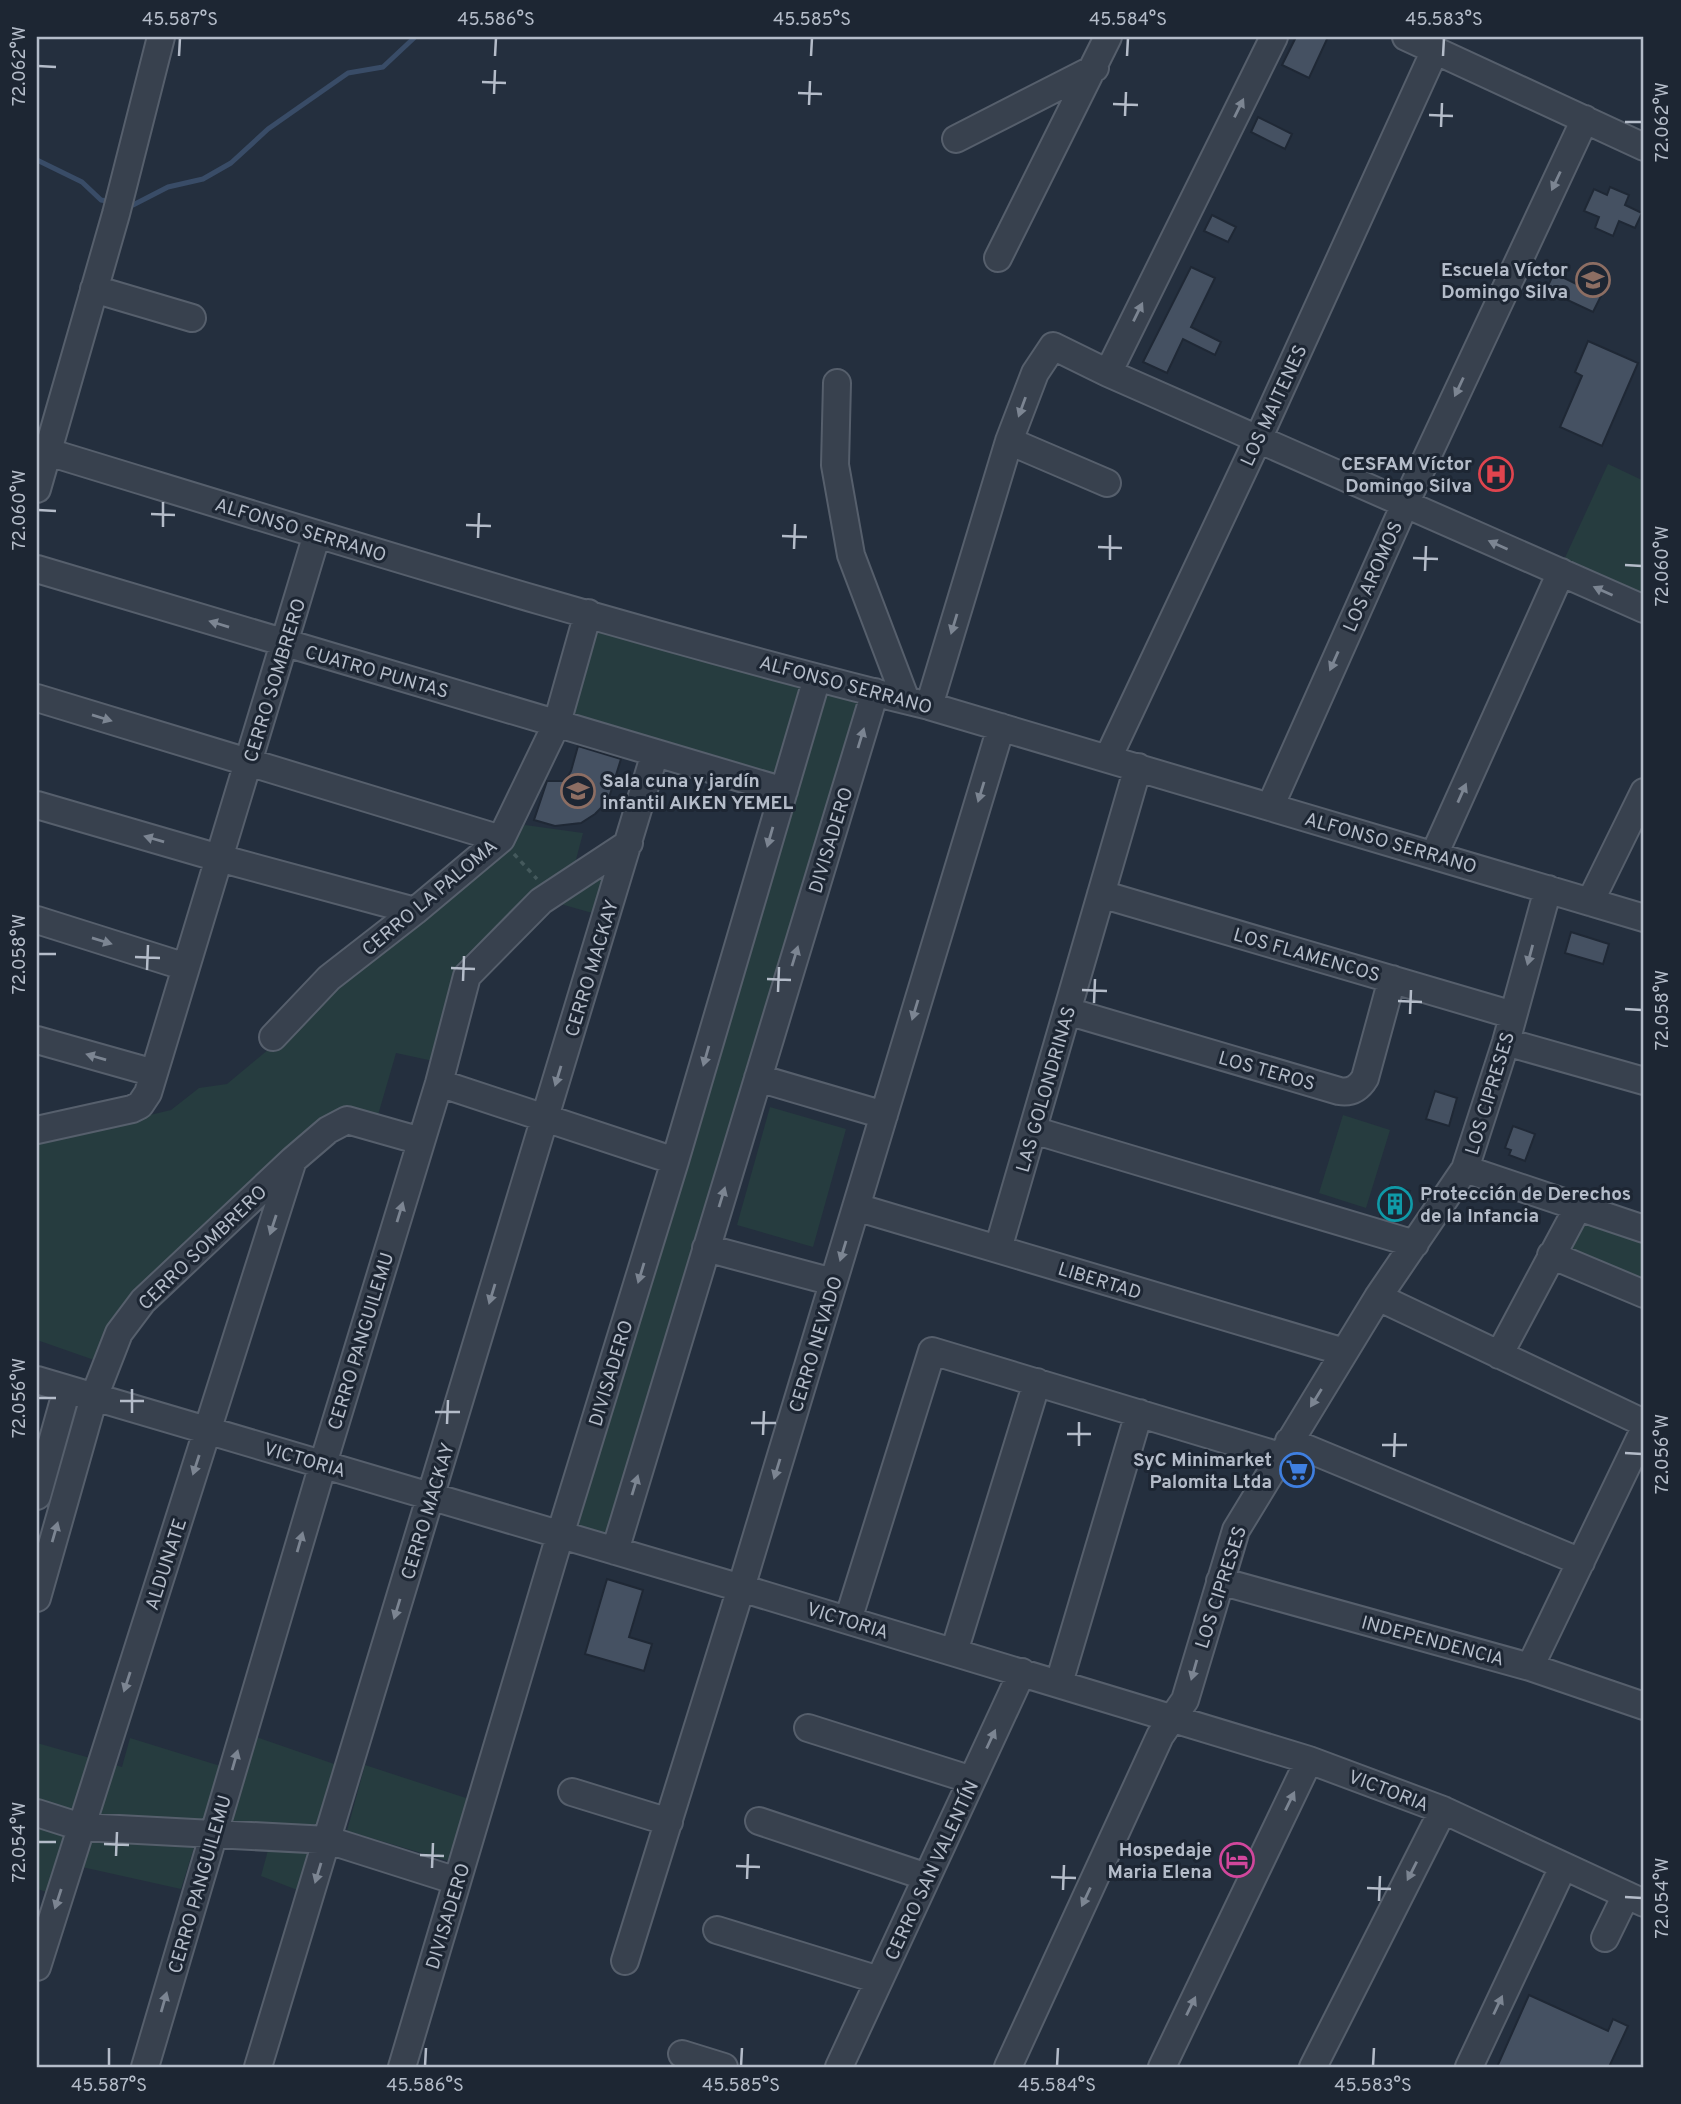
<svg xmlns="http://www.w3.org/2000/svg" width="1681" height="2104" font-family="Overpass,sans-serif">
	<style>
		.green { fill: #263c3f }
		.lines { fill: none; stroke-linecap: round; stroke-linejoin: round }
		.stream { stroke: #394c67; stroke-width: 5 }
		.building { fill: #455162; stroke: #1f2835; stroke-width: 2 }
		.minor-casing { stroke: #565f6c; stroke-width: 30 }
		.path { stroke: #44595c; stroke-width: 3.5; stroke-dasharray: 5 5; stroke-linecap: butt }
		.minor { stroke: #38414e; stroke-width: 26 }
		.oneway { fill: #7c8592 }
		.ticks { fill: none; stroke: #b4bcc9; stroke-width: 2.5 }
		.labels { text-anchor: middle; stroke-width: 6; stroke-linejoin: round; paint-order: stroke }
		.poi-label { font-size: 19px; font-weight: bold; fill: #b4bcc9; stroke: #1d2633; text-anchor: end }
		.street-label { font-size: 19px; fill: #b4bcc9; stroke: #1d2633 }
		.neatline { fill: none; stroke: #b4bcc9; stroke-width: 2.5 }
		.ticks-label { font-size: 18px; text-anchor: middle; fill: #b4bcc9 }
	</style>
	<rect width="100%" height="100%" fill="#242f3e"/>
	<path class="green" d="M1608 464 1644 481V597L1564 560Z
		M595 625 807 682 777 782 566 719Z
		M824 687 864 698 613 1542 569 1529Z
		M525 825 583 833 573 871 466 969 438 1062 396 1053 376 1122 345 1116 97 1361 37 1340V1142L171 1110 199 1088 227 1084 281 1039 345 969 503 846Z
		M619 856 603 916 550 901Z
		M770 1107 846 1129 813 1247 737 1225Z
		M1343 1115 1390 1130 1366 1208 1319 1193Z
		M1583 1216 1644 1237V1285L1562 1250Z
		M253 1736 340 1766 300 1891 261 1876 271 1839 197 1838 181 1889 64 1863 53 1894 37 1889V1743L122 1767 130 1738 243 1773Z
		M365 1765 469 1799 452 1862 347 1831Z"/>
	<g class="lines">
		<path class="stream" d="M37 160 82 182 101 200 112 202
			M125 204 133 205 168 187 203 179 231 163 268 129 348 73 383 67 415 37"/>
	</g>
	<path class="building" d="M1296 37H1328L1309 78 1282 65Z
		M1258 117 1292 134 1285 149 1251 132Z
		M1610 187 1629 195 1625 205 1642 213 1635 228 1619 221 1613 236 1595 228 1599 217 1584 211 1594 189 1607 195Z
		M1212 215 1236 227 1228 242 1204 231Z
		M1191 267 1215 278 1191 327 1221 342 1215 355 1183 339 1167 373 1143 362Z
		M1554 273 1601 296 1593 312 1546 290Z
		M1588 341 1638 363 1602 446 1560 427 1582 376 1575 372Z
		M578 746 621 759 608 801 595 814 581 823 555 826 534 820 547 781H565L571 771Z
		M1571 932 1609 944 1603 964 1565 953Z
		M1435 1091 1457 1098 1449 1126 1426 1119Z
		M1513 1126 1535 1134 1525 1161 1509 1155 1511 1150 1505 1148Z
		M1390 1185 1410 1191 1399 1222 1380 1216Z
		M607 1579 643 1590 629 1637 652 1644 644 1671 585 1654Z
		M1529 1995 1608 2031 1613 2019 1628 2026 1609 2067H1497Z"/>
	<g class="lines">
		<g class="minor-casing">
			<path id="minor" d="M1406 37 1644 147
				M956 139 1095 68
				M998 258 1108 37
				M94 289 192 318
				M1108 373 1274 37
				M837 383 835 465 851 555 906 700
				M1009 441 1107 483
				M48 452C340 541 632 633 929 706L1644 918
				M37 489 116 214 161 37
				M37 569 784 791
				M37 698 501 839
				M929 706 1009 441 1035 373 1053 346 1108 373 1644 609
				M1108 758 1258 439 1435 50
				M37 805 219 858 415 911
				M1270 807 1405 504 1585 119
				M1434 855 1561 572
				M1101 894 1513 1015
				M1590 902 1644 792
				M37 920 186 967
				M1067 1011 1339 1091C1351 1093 1359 1088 1365 1078L1392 979
				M273 1037 329 978 415 911 501 839 557 723 588 613
				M37 1040 154 1073
				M1506 1042 1644 1081
				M758 1078 884 1115
				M439 1083 675 1161
				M37 1130 132 1109 140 1105 148 1093 317 534
				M1033 1130 1415 1244
				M1465 1169 1644 1229
				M856 1207 1344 1352
				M706 1248 833 1282
				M998 1249 1138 767
				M1551 1255 1644 1294
				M1378 1297 1644 1423
				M1499 1355 1578 1207
				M37 1380 741 1588 1309 1760 1443 1810 1644 1903
				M1289 1441 1581 1562
				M37 1496 67 1389
				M615 1551 875 692
				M1220 1581 1530 1667 1644 1706
				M37 1598 94 1397 119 1333 143 1301 293 1160 328 1130 347 1120 421 1141
				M848 1620 932 1351 1280 1456
				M954 1652 1037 1382
				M1530 1667 1644 1430
				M1059 1683 1139 1413
				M808 1728 972 1780
				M572 1792 669 1822
				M37 1813 81 1827 328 1840 457 1881
				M759 1821 927 1877
				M717 1930 879 1980
				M1605 1938 1626 1895
				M625 1961 741 1588 1001 727
				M37 1967 293 1160
				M682 2054 724 2067
				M145 2067 323 1464 439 1083 467 976 541 901 629 843
				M258 2067 655 753
				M402 2067 560 1535 675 1161 817 678
				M839 2067 1022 1672
				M1008 2067 1160 1736 1185 1700 1236 1530 1378 1297 1465 1169 1506 1042 1548 889
				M1162 2067 1309 1760
				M1313 2067 1443 1810
				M1469 2067 1563 1867"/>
		</g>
		<path class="path" d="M514 854 537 879"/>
		<use href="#minor" class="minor"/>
	</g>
	<defs><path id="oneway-solid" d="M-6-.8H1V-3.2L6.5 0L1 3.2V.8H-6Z" transform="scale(1.75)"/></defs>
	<g class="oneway">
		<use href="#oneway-solid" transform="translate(1239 108) rotate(-64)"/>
		<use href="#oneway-solid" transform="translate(1556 181) rotate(115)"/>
		<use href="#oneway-solid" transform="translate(1138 312) rotate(-64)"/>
		<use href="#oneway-solid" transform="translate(1459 387) rotate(115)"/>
		<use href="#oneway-solid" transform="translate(1022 407) rotate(110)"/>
		<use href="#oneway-solid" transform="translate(1498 545) rotate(-156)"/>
		<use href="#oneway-solid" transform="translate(1603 591) rotate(-156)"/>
		<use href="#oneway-solid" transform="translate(219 624) rotate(-163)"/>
		<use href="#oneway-solid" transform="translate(954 624) rotate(107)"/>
		<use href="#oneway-solid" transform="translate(1334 661) rotate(114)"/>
		<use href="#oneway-solid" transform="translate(102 718) rotate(17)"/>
		<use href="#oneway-solid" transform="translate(861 738) rotate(-73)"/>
		<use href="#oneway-solid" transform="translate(981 792) rotate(107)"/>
		<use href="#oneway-solid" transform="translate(1462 793) rotate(-66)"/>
		<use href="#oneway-solid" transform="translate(770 837) rotate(106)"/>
		<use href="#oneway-solid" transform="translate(154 839) rotate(-164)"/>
		<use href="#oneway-solid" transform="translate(102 941) rotate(17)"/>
		<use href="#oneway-solid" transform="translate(1530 955) rotate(105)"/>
		<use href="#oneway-solid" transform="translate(795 956) rotate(-73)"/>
		<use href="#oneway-solid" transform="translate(915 1010) rotate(107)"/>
		<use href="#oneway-solid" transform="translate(706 1056) rotate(106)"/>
		<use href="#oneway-solid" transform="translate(96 1057) rotate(-164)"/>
		<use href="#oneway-solid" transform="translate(558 1076) rotate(107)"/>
		<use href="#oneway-solid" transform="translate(722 1197) rotate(-73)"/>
		<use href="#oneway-solid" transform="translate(400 1212) rotate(-73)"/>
		<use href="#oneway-solid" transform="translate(273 1225) rotate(108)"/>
		<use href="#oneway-solid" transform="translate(843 1251) rotate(107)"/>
		<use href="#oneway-solid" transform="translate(641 1273) rotate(107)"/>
		<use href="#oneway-solid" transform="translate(492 1294) rotate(107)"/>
		<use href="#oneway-solid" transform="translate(1316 1398) rotate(122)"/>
		<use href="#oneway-solid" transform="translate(196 1465) rotate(108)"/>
		<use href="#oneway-solid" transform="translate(777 1469) rotate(107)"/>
		<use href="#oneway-solid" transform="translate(635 1485) rotate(-73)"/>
		<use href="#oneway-solid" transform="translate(55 1532) rotate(-74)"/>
		<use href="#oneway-solid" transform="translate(300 1542) rotate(-74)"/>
		<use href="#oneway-solid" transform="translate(397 1609) rotate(107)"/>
		<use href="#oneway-solid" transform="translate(1194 1670) rotate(106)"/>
		<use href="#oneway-solid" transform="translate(127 1682) rotate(108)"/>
		<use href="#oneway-solid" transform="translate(991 1739) rotate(-65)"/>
		<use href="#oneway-solid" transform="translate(235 1760) rotate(-74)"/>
		<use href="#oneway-solid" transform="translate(1290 1801) rotate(-64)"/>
		<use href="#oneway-solid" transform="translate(1412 1871) rotate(117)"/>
		<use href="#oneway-solid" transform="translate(318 1873) rotate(107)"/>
		<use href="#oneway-solid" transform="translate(1086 1897) rotate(115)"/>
		<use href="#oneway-solid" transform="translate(58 1899) rotate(108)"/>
		<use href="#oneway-solid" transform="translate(164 2002) rotate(-74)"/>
		<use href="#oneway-solid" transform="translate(1498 2005) rotate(-65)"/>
		<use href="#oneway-solid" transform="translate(1191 2006) rotate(-64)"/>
	</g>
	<path class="ticks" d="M179 56 180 38M495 56 496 38M811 56 812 38M1127 56 1128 38M1443 56 1444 38M38 66 56 67M482 82 506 83M798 93 822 94M494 94 495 70M1113 104 1138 105M809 105 810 81M1429 115 1453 116M1125 116 1126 92M1625 122H1642M1441 127 1442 103M38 510 56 511M151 514 175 515M466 525 491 526M163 527V502M782 536 807 537M478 538 479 513M1098 547 1122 548M794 549 795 524M1413 558 1438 559M1110 560V535M1625 565 1642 566M1425 571 1426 546M38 954H56M135 957 160 958M451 968 475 969M147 970 148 945M767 979 791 980M463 981 464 956M1082 990 1107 991M778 992 779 967M1398 1001 1422 1002M1094 1003 1095 979M1625 1009 1642 1010M1410 1014 1411 990M38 1398H56M120 1401H144M435 1412H460M132 1413V1389M751 1423H776M447 1424 448 1400M1067 1434H1091M763 1435 764 1411M1382 1445H1407M1079 1446V1422M1625 1453 1642 1454M1394 1457 1395 1433M38 1842H56M104 1844 129 1845M420 1855 444 1856M116 1856 117 1832M736 1866 760 1867M432 1868 433 1843M1051 1877 1076 1878M747 1879 748 1854M1367 1888 1391 1889M1063 1890 1064 1865M1625 1897 1642 1898M1379 1901 1380 1876M109 2066V2048M425 2066 426 2048M741 2066 742 2048M1057 2066 1058 2048M1373 2066 1374 2048"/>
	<defs>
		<g id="school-ring" transform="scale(1.75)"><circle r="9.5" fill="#1d2633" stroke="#8d6e63" stroke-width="1.5"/><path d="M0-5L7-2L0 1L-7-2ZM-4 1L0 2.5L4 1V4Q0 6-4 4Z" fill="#8d6e63"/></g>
		<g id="hospital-ring" transform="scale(1.75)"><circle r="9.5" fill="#1d2633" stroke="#e0444e" stroke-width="1.5"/><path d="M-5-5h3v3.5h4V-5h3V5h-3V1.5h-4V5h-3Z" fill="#e0444e"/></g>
		<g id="building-ring" transform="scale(1.75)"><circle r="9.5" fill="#1d2633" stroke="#0f9aa8" stroke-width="1.5"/><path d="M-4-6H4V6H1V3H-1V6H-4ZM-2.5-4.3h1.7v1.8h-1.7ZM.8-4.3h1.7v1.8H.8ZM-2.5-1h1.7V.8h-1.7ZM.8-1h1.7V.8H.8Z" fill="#0f9aa8"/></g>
		<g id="supermarket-ring" transform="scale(1.75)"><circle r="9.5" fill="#1d2633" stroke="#3f7fe0" stroke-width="1.5"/><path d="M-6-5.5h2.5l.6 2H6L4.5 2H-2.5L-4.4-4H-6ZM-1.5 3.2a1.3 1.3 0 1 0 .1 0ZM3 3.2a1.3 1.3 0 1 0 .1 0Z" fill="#3f7fe0"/></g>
		<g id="hotel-ring" transform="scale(1.75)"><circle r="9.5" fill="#1d2633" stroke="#d1479c" stroke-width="1.5"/><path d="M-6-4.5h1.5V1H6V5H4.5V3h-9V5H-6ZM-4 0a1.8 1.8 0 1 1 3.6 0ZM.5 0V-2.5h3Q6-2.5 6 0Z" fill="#d1479c"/></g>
	</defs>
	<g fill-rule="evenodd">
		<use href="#school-ring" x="1593" y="280"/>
		<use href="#hospital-ring" x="1496" y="474"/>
		<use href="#school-ring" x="578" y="791"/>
		<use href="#building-ring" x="1395" y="1204"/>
		<use href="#supermarket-ring" x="1297" y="1470"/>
		<use href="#hotel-ring" x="1237" y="1860"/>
	</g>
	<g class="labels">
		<g class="poi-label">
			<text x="1568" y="276">Escuela Víctor<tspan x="1568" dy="22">Domingo Silva</tspan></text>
			<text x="1472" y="470">CESFAM Víctor<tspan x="1472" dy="22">Domingo Silva</tspan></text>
			<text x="602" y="787" text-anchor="start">Sala cuna y jardín<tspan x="602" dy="22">infantil AIKEN YEMEL</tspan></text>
			<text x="1420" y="1200" text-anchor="start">Protección de Derechos<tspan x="1420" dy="22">de la Infancia</tspan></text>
			<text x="1272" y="1466">SyC Minimarket<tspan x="1272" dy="22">Palomita Ltda</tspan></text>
			<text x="1212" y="1856">Hospedaje<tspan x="1212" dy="22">Maria Elena</tspan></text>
		</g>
		<g class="street-label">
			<text transform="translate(1273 405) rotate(-65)" y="7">LOS MAITENES</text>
			<text transform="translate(301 529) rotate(17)" y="7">ALFONSO SERRANO</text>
			<text transform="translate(1372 576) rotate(-66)" y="7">LOS AROMOS</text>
			<text transform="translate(377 671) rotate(16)" y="7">CUATRO PUNTAS</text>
			<text transform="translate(274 680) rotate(-73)" y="7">CERRO SOMBRERO</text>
			<text transform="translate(846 684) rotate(15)" y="7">ALFONSO SERRANO</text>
			<text transform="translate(830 840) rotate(-73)" y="7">DIVISADERO</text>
			<text transform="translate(1391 842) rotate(16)" y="7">ALFONSO SERRANO</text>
			<text transform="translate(429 897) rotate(-40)" y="7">CERRO LA PALOMA</text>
			<text transform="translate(1307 954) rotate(16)" y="7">LOS FLAMENCOS</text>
			<text transform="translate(591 968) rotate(-73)" y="7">CERRO MACKAY</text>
			<text transform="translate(1267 1070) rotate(16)" y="7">LOS TEROS</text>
			<text transform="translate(1045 1089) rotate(-74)" y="7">LAS GOLONDRINAS</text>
			<text transform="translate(1489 1093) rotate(-73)" y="7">LOS CIPRESES</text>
			<text transform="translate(202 1247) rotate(-44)" y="7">CERRO SOMBRERO</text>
			<text transform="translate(1100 1280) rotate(17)" y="7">LIBERTAD</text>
			<text transform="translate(360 1341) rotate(-73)" y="7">CERRO PANGUILEMU</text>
			<text transform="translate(815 1344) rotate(-73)" y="7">CERRO NEVADO</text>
			<text transform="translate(610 1373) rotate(-73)" y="7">DIVISADERO</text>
			<text transform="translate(305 1459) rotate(16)" y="7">VICTORIA</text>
			<text transform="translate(427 1511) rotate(-73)" y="7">CERRO MACKAY</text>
			<text transform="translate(165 1564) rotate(-72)" y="7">ALDUNATE</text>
			<text transform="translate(1220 1587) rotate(-72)" y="7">LOS CIPRESES</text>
			<text transform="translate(848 1620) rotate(17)" y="7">VICTORIA</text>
			<text transform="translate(1433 1640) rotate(15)" y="7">INDEPENDENCIA</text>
			<text transform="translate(1389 1790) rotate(21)" y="7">VICTORIA</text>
			<text transform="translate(931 1870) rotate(-65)" y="7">CERRO SAN VALENTÍN</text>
			<text transform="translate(199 1884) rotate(-74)" y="7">CERRO PANGUILEMU</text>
			<text transform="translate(447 1916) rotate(-73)" y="7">DIVISADERO</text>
		</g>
	</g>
	<rect width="1681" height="2104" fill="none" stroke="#1d2633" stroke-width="77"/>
	<rect x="38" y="38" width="1604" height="2028" class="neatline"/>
	<g class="ticks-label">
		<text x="180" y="25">45.587°S</text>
		<text x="496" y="25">45.586°S</text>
		<text x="812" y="25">45.585°S</text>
		<text x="1128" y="25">45.584°S</text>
		<text x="1444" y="25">45.583°S</text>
		<text transform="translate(19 66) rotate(-90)" y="6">72.062°W</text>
		<text transform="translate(1662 122) rotate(-90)" y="6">72.062°W</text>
		<text transform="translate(19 510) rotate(-90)" y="6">72.060°W</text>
		<text transform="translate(1662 566) rotate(-90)" y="6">72.060°W</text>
		<text transform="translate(19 954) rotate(-90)" y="6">72.058°W</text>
		<text transform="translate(1662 1010) rotate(-90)" y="6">72.058°W</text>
		<text transform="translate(19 1398) rotate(-90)" y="6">72.056°W</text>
		<text transform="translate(1662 1454) rotate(-90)" y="6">72.056°W</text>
		<text transform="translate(19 1842) rotate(-90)" y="6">72.054°W</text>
		<text transform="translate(1662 1898) rotate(-90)" y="6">72.054°W</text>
		<text x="109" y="2091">45.587°S</text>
		<text x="425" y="2091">45.586°S</text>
		<text x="741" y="2091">45.585°S</text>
		<text x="1057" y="2091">45.584°S</text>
		<text x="1373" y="2091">45.583°S</text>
	</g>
</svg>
